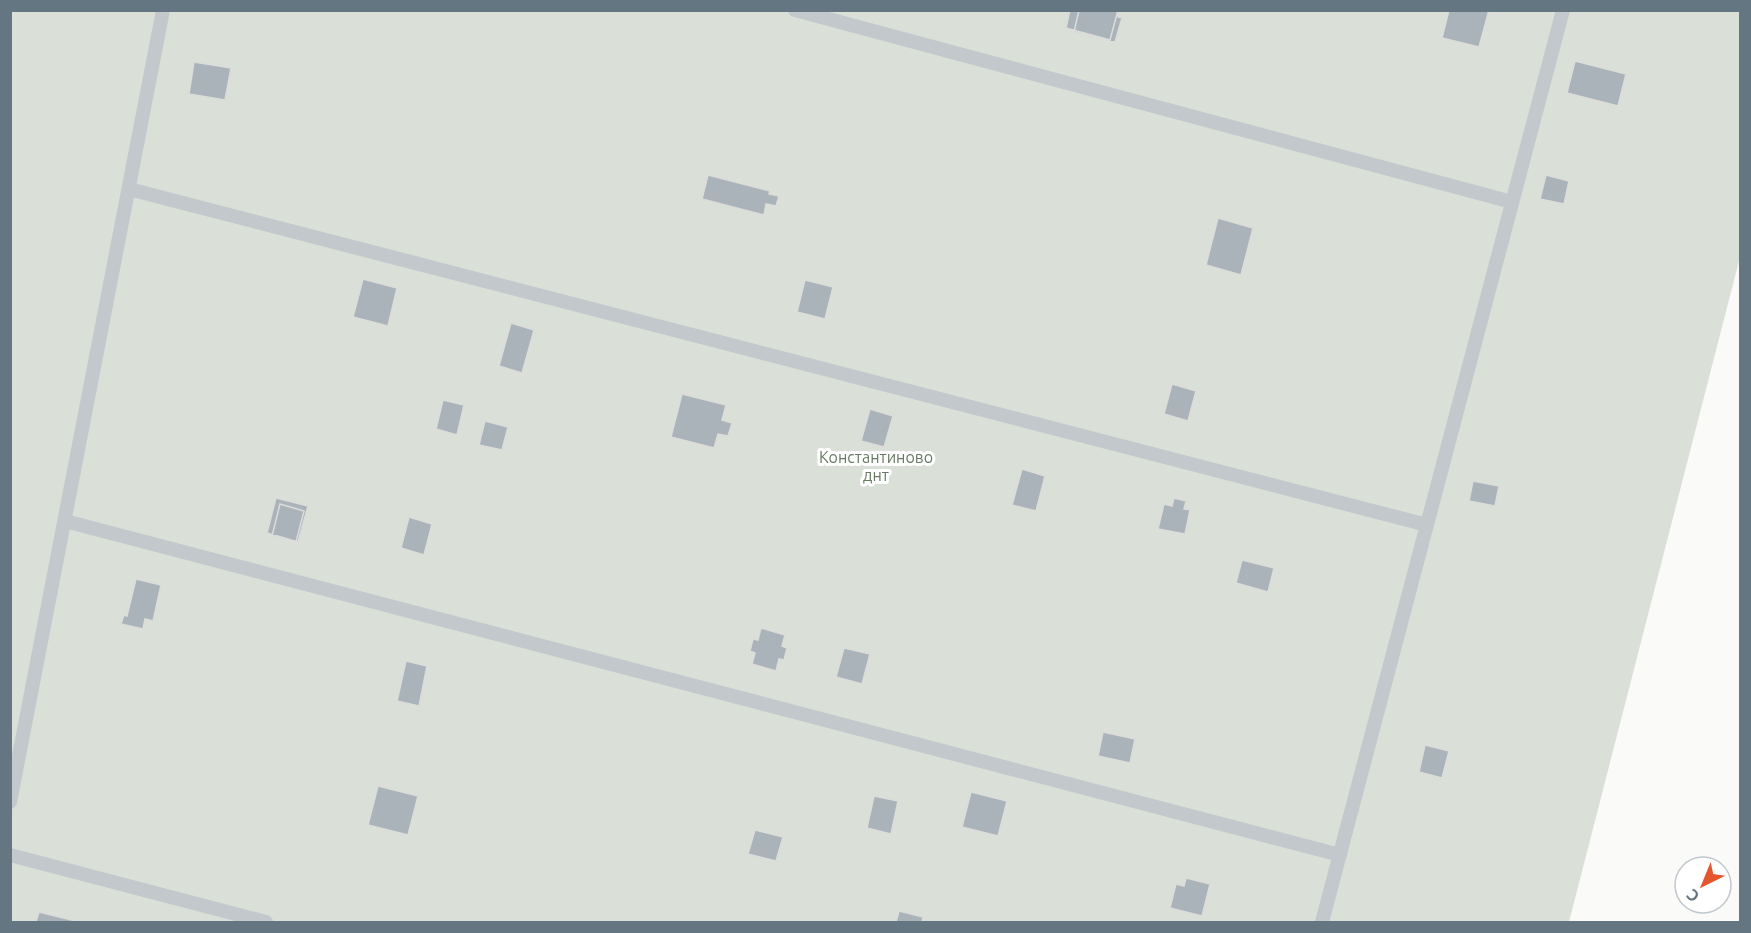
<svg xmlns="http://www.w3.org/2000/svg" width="1751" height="933" font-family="Ubuntu,sans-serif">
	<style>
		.green { fill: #dadfd7 }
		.building { fill: #aab3b9; stroke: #dcdcda; stroke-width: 1.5 }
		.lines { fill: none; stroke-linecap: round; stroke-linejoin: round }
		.service { stroke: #c3c8cc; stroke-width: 14 }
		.labels { text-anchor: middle; stroke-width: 6; stroke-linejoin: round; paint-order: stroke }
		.park-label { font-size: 16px; fill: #687a64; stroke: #fff }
	</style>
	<rect width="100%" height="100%" fill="#fafaf8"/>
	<path class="green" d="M10 11H1740V257L1569 922H11Z"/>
	<path class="building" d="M1070 10H1118L1110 40 1066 28Z
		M1079 10H1118V17L1122 18 1115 42 1074 32Z
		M1449 10H1489L1479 47 1442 38Z
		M1575 61 1626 74 1618 106 1567 93Z
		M194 62 231 68 225 100 189 94Z
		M708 175 770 191 769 194 779 196 776 206 766 204 764 215 702 199Z
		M1546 175 1569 181 1564 204 1540 199Z
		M1218 218 1253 228 1241 275 1206 265Z
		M363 279 397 288 388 326 353 317Z
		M805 280 833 287 825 319 797 312Z
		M511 323 534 330 522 373 499 366Z
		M1172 384 1196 391 1188 421 1164 414Z
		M682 394 726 405 722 420 732 423 728 436 718 434 714 448 671 437Z
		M443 400 464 405 457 435 436 429Z
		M870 409 893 416 884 447 861 441Z
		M485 421 508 427 502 450 479 445Z
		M1022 469 1045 476 1036 511 1012 505Z
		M1473 481 1499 486 1495 506 1469 501Z
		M276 498 308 506 298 542 267 533Z
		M1174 498 1186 501 1184 509 1190 510 1185 534 1158 529 1164 504 1172 506Z
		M280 504 304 511 296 542 272 536Z
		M409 517 432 524 424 555 401 548Z
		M1242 560 1274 568 1268 592 1236 583Z
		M136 579 161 585 153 621 145 619 143 629 121 624 124 615 127 616Z
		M761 628 785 635 782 646 787 648 784 660 779 659 776 671 752 664 755 653 750 651 753 639 758 640Z
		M844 648 870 654 862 684 836 677Z
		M406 661 427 666 419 706 397 701Z
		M1103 732 1135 739 1130 763 1098 756Z
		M1425 745 1449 751 1442 778 1419 772Z
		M378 786 418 796 408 835 368 825Z
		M971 792 1007 801 998 836 962 827Z
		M874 796 898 801 891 834 867 828Z
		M755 830 783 837 776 861 748 854Z
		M1186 878 1210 884 1202 916 1170 908 1176 884 1184 886Z
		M899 911 923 917 922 922H896Z
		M39 912 80 922H36Z"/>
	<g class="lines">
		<path class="service" d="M795 10 1512 202
			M129 189 1427 525
			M65 521 1340 855
			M10 802 163 10
			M10 855 266 922
			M1322 922 1563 10"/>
	</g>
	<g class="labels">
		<g class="park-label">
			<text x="876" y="463">Константиново<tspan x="876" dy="18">днт</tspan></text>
		</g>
	</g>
	<rect width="1751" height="933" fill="none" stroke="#657683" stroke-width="24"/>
	<g transform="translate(1703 885) rotate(223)"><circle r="28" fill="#ffffff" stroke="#c1c8cd" stroke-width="1.5"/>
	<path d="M0-4.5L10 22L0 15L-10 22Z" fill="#e4572e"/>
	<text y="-9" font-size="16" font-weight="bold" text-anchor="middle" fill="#657683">С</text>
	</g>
</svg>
